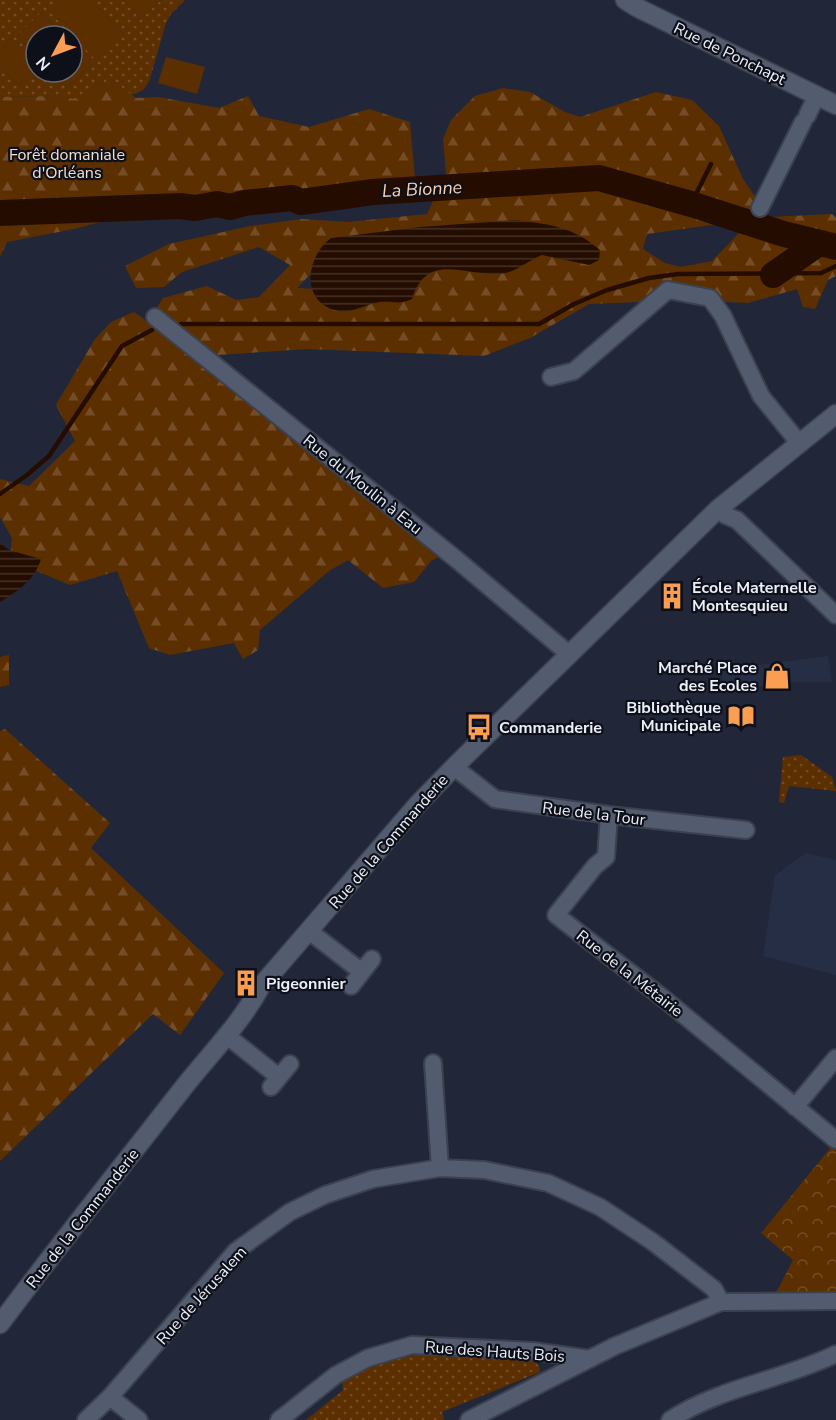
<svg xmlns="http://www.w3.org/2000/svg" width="836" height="1420" font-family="'Nunito Sans',sans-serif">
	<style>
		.built { fill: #262e46 }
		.grass { fill: url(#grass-dots) }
		.forest { fill: url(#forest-firs); fill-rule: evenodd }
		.park { fill: url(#park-crowns) }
		.pitch { fill: #5c2f01 }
		.water { fill: url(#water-rules) }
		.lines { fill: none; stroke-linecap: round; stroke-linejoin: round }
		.stream { stroke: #240d00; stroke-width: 4.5 }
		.river { stroke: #240d00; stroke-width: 26 }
		.minor-casing { stroke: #3c4150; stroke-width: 20 }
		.tertiary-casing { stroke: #3c4150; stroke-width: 21 }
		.minor { stroke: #535b6f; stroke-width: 16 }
		.tertiary { stroke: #535b6f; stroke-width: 18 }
		.labels { text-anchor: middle; stroke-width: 4.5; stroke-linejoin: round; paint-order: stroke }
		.street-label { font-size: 16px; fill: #ebeffb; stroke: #0d1018 }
		.park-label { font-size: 16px; fill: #f4dfcf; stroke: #0d1018 }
		.poi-label { font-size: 16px; font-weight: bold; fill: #ebeffb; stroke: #0d1018; text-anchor: start }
		.water-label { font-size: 18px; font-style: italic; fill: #fbd0b1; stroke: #0d1018 }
	</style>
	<defs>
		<pattern id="grass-dots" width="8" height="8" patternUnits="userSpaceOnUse" patternTransform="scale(1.5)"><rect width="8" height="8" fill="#5c2f01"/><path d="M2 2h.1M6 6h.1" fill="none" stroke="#744d27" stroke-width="1.8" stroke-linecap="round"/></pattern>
		<pattern id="forest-firs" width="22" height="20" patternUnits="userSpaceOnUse" patternTransform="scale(1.5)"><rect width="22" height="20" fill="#5c2f01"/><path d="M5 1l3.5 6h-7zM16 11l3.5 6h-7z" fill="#744d27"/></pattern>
		<pattern id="park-crowns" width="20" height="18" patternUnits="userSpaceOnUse" patternTransform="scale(1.5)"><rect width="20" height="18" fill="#5c2f01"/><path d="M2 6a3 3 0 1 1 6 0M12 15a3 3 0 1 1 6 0" fill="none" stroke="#744d27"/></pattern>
		<pattern id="water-rules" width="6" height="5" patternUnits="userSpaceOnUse" patternTransform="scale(1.5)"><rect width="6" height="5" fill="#240d00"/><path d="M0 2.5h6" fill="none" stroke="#443126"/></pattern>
	</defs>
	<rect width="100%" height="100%" fill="#212739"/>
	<path class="built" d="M828 656 832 682H785L723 692 722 670Z
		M806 853 836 860V975L763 956 775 875Z"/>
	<path class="grass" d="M0 0H63L51 12 123 33 91 0H123L141 19 161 0H185L171 14 166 23 149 82 143 90 132 95 112 80 97 85 83 101 53 96 0 97V66L19 86 36 70V72H51L67 88 91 65 72 45V36H64L41 13 17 36 36 56V63L13 39 0 52Z
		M801 755 832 777 836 791 789 786 784 803 779 802 783 757Z
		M428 1354 531 1358 539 1366 540 1372 442 1412 444 1420H306L343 1390 342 1380C370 1365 396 1356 428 1354Z"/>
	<path class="forest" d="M112 80 136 98 158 97 219 108 248 96 259 116 309 127 369 109 410 122 417 201 265 196 153 208 74 229 7 242 0 257V97L53 96 83 100 97 85Z
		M503 88 530 92 565 112 580 117 656 92 692 100 719 126 743 179 769 217 832 214 836 218V276L828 280 815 309 803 307 797 289 748 303 688 300 589 304 530 338 484 356 308 349 218 355 216 356 371 483 389 492 398 508 444 555 432 560 414 582 383 588 348 560 329 571 260 630 258 650 243 659 234 643 170 655 149 648 117 571 70 585 10 560 12 538 0 517V479L29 486 75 441 56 405 95 339 111 322 134 312 148 322 163 298 207 286 236 300 259 297 290 265 259 247 182 272 164 287 136 288 125 266 169 244 250 226 302 219 348 222 427 214 446 173 443 139 451 120 475 96ZM725 223 742 230 712 261 681 267 665 263 643 249 647 234ZM334 250 318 289 298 288V287Z
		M9 655V685L0 687V657Z
		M5 729 110 823 91 848 224 973 180 1035 153 1014 0 1161V731Z"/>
	<path class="park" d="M836 1141V1291L776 1293 793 1260 761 1233Z"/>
	<path class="pitch" d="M63 0H91L123 33 95 59 50 12Z
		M123 0H161L141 19Z
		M41 13 64 36H36V56L17 36Z
		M13 39 36 63V70L19 86 0 66V52Z
		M72 45 91 65 67 88 51 72H72Z
		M166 57 205 67 197 94 158 83Z"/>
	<path class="water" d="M516 220C551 225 572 226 600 250L599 260 589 265 542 255C529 260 515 273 500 274 464 276 427 251 412 299 399 305 394 301 380 302 366 304 354 313 339 311 300 304 305 257 331 238L420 227Z
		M0 543 9 550 41 559C35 580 18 591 0 602Z"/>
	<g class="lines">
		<path class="stream" d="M691 204 711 164
			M181 324H539L574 304 607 290 649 278 678 274 821 273 836 266
			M0 494 27 475 49 456 122 346 152 330"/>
		<path class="river" d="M0 213 180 206 195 208 217 204 230 207 244 203 292 198 301 202 373 192 599 178 691 204 784 234 836 247
			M773 275 819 243"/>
		<g class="minor-casing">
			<path id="minor" d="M807 116 817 95
				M760 208 803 122
				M155 317 456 559 569 654
				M551 377 574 371 668 290 710 298 723 316 761 396 800 444
				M718 509 725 515 737 520 836 615
				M454 767 495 799 609 815 746 830
				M609 815 606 857 595 866 556 915 663 998 836 1140
				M309 931 362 972
				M351 986 372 959
				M226 1035 279 1077
				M433 1063 440 1168
				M271 1087 290 1064
				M795 1107 836 1058
				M110 1397 139 1420
				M86 1420 110 1397 236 1251 290 1212 325 1195 373 1179 440 1168 484 1170 548 1183 600 1207 653 1242 714 1289 721 1302
				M279 1420 336 1375 368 1358 412 1345 533 1351 590 1359
				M469 1420 615 1346 721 1302 836 1301
				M670 1420C720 1387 783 1380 836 1354"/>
		</g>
		<g class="tertiary-casing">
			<path id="tertiary" d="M625 0 636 7 836 105
				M0 1324C58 1246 120 1169 180 1092 207 1057 240 1025 261 986L418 804 454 767 718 509 836 414"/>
		</g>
		<use href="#minor" class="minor"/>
		<use href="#tertiary" class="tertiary"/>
	</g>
	<defs>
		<g id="building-bare" transform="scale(2.07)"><path d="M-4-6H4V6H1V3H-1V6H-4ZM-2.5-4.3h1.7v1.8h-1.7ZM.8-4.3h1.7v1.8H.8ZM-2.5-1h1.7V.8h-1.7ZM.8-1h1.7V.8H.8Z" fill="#fb9e52" stroke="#0d1018" stroke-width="2.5" paint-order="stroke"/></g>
		<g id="shop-bare" transform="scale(2.07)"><path d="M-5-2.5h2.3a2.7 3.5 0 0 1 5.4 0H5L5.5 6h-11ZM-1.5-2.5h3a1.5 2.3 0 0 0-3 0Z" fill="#fb9e52" stroke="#0d1018" stroke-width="2.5" paint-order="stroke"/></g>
		<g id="library-bare" transform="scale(2.07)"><path d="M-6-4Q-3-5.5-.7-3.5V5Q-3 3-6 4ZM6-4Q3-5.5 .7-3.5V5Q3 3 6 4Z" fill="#fb9e52" stroke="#0d1018" stroke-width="2.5" paint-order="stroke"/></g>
		<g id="bus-bare" transform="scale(2.07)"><path d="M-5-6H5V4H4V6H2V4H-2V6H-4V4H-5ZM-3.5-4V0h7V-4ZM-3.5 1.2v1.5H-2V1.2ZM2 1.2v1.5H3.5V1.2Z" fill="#fb9e52" stroke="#0d1018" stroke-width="2.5" paint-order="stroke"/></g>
	</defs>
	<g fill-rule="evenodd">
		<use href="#building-bare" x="672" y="596"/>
		<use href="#shop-bare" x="777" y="676"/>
		<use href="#library-bare" x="741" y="716"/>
		<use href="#bus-bare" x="479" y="727"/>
		<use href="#building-bare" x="246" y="983"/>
	</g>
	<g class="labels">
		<g class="street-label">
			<text transform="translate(730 53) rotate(26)" y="6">Rue de Ponchapt</text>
			<text transform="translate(363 484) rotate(39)" y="6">Rue du Moulin à Eau</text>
			<text transform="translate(594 813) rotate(7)" y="6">Rue de la Tour</text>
			<text transform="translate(388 841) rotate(-49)" y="6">Rue de la Commanderie</text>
			<text transform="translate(630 973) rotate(38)" y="6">Rue de la Métairie</text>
			<text transform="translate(82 1218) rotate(-52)" y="6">Rue de la Commanderie</text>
			<text transform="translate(201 1295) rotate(-48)" y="6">Rue de Jérusalem</text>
			<text transform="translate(495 1351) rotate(4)" y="6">Rue des Hauts Bois</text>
		</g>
		<g class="park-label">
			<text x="67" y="160">Forêt domaniale<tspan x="67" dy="18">d'Orléans</tspan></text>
		</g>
		<g class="poi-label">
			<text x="692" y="593">École Maternelle<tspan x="692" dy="18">Montesquieu</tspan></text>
			<text x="757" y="673" text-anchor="end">Marché Place<tspan x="757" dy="18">des Ecoles</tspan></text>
			<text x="721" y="713" text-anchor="end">Bibliothèque<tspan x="721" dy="18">Municipale</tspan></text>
			<text x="499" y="733">Commanderie</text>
			<text x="266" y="989">Pigeonnier</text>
		</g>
		<g class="water-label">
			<text transform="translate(422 189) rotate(-3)" y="6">La Bionne</text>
		</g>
	</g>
	<g transform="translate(54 54) rotate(229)"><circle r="28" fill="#0d1018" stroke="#666973" stroke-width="1.5"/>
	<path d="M0-4.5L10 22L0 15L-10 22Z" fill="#fb9e52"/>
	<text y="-9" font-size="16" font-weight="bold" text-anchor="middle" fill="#ebeffb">N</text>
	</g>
</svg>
